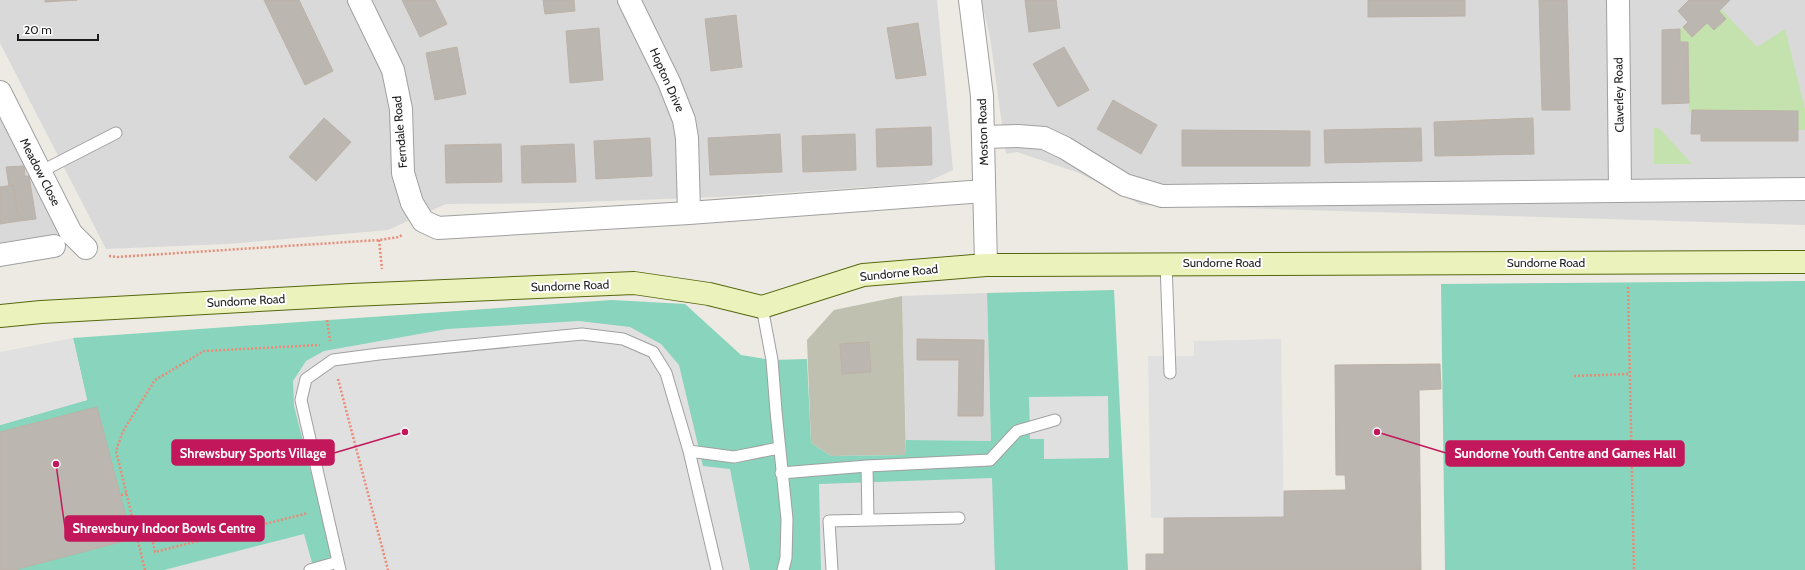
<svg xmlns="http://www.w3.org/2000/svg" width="1805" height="570" font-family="Cabin,sans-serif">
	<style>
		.residential { fill: #dad9d9 }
		.construction { fill: #bfc0af }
		.grass { fill: #c3e2ad }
		.pitch { fill: #88d4bc }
		.parking { fill: #e0e0e0 }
		.building { fill: #bcb6b0; stroke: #bcb2a7 }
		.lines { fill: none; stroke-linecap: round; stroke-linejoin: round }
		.service-casing { stroke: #a0a0a0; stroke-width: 13 }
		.minor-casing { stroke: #a0a0a0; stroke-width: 24 }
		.secondary-casing { stroke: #57670f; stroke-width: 24 }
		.path { stroke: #eb8a75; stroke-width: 2.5; stroke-dasharray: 2 2; stroke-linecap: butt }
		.service { stroke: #fff; stroke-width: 11 }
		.minor { stroke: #fff; stroke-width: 22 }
		.secondary { stroke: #ecf2bb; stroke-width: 22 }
		.labels { text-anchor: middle; stroke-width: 4; stroke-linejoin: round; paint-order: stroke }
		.street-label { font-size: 12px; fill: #1c1c1c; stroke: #fff }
		.leader { fill: none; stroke: #c2185b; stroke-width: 1.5 }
		.callout-dot { fill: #c2185b; stroke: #fff; stroke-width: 1.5 }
		.callout { fill: #c2185b; stroke: #c2185b; stroke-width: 1.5 }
		.callout-label { font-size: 13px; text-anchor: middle; font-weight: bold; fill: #fff }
	</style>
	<rect width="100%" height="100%" fill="#eceae3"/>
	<path class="residential" d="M0 0H937L953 170 925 183 720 197 552 203 446 204 388 230 227 244 106 249 0 43Z
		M981 0H1805V225L1141 205 1079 173 1017 152 1006 154 990 37Z
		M0 102 64 233 0 243Z
		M987 293 991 441 906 440 902 296Z"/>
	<path class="construction" d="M902 296 906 455 831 456 811 443 807 340 834 310Z"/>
	<path class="grass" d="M1721 9 1757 47 1785 29 1805 109V130H1798V111L1692 110 1689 114 1688 42H1680V29L1683 27 1692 37 1707 23 1714 30 1726 19 1719 11Z
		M1654 128H1659L1692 164H1654Z"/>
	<path class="pitch" d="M1805 281V570H1445L1441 284Z
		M1114 290 1128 570H0V425L87 400 73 338 612 300 685 304 741 355 772 360 807 359 811 443 831 456 906 455V440L991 441 987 293Z"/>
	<path class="parking" d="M579 321 630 327 661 344 679 365 703 466 730 469 750 570H336L294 406 293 381 306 361 324 351 447 329Z
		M73 338 87 400 0 425V352Z
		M1281 339 1284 517 1151 518 1148 356H1194V341Z
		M1108 396 1109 458 1044 459V439H1030L1029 397Z
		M992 478 995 570H821L819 484Z
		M304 534 314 570H164Z"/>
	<path class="building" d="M45 0H77L45 2Z
		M264 0H299L333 71 305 85Z
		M402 0H435L447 24 420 37Z
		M543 0H574L575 11 545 14Z
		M1025 0H1056L1060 28 1029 32Z
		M1368 0H1465V16L1368 17Z
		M1539 0H1567L1570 110H1542Z
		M1689 0H1730L1719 11 1726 19 1714 30 1707 23 1692 37 1683 27 1688 22 1678 11Z
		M736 15 742 67 711 71 705 19Z
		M918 23 926 75 896 79 887 28Z
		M599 28 603 80 570 83 566 31Z
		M1680 29V42H1688L1689 103 1662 104V30Z
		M457 47 466 94 435 100 426 53Z
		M1064 47 1089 90 1058 107 1033 64Z
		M1113 100 1157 125 1141 154 1097 129Z
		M1692 110 1798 111V141H1701V134H1691Z
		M324 118 351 142 316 181 289 157Z
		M1533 118 1534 154 1435 156 1434 122Z
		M931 127 932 165 877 167 876 129Z
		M1421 128 1422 161 1325 163 1324 130Z
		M1182 130 1310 131V166H1182Z
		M780 134 782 172 710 175 708 138Z
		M855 134 856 170 803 172 802 136Z
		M650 138 652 176 596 179 594 141Z
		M501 144 502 182 446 183 445 145Z
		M574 144 576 182 522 183 521 146Z
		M24 166 25 176H29L36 219 19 221 13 185 9 186 6 167Z
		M13 185 19 221 0 224V187Z
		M917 339 984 340 983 416H958L959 360H917Z
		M869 342 871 372 842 374 840 344Z
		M1440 364 1441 389 1419 390 1421 570H1146V554H1164V518L1284 517V491L1346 490 1345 475H1336L1335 365Z
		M97 407 132 539 14 570H0V432Z"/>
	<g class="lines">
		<g class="service-casing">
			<path id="service" d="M40 172 116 133
				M1166 263 1170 373
				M762 307 772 360 776 411 787 519 786 558 783 570
				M689 451 717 570
				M867 466 868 520
				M781 473 867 466 990 460 1017 431 1055 420
				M310 570 338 562
				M340 570 301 400 306 379 333 360 379 354 582 334 623 339 653 352 666 373 689 451 734 457 779 448
				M832 570 829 521 959 518"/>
		</g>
		<g class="minor-casing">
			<path id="minor" d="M359 0 393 70 401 109 403 173 412 203 423 221 438 228 689 213 984 191
				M629 0 669 82 684 120 687 138 689 213
				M970 0 982 96 986 265
				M1618 0 1620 190
				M0 92 71 233 86 248
				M983 137 1018 136 1044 138 1065 148 1125 185 1162 196 1805 189
				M0 255 54 246"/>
		</g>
		<g class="secondary-casing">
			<path id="secondary" d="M0 316 41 312 351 295 634 283 709 294 762 307 863 275 986 265 1805 262"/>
		</g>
		<path class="path" d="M379 240 382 269
			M109 256 117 257 379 240 399 237 402 235
			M1628 287 1634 570
			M327 320 330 341
			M1574 376 1629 374
			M338 379 388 570
			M121 495 127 494
			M137 537 151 533 155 552 308 513
			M145 570 116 451 123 431 155 380 204 351 320 345"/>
		<use href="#service" class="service"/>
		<use href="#minor" class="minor"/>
		<use href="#secondary" class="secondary"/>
	</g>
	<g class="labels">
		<g class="street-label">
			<text transform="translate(667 80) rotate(66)" y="4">Hopton Drive</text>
			<text transform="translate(1619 95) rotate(-91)" y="4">Claverley Road</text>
			<text transform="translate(400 132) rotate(-95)" y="4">Ferndale Road</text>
			<text transform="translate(983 132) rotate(-92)" y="4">Moston Road</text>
			<text transform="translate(40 172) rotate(63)" y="4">Meadow Close</text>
			<text x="1222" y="267">Sundorne Road</text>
			<text x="1546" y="267">Sundorne Road</text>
			<text transform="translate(899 273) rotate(-6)" y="4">Sundorne Road</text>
			<text transform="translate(570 286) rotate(-2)" y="4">Sundorne Road</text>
			<text transform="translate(246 301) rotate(-3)" y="4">Sundorne Road</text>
		</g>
	</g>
	<path class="leader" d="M405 432L334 453M1377 432L1446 453M56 464L65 528"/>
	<g class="callout-dot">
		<circle cx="405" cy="432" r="4"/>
		<circle cx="1377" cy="432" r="4"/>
		<circle cx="56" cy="464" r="4"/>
	</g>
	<g class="callout">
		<rect x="172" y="440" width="162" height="25" rx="4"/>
		<rect x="1446" y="441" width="238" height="25" rx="4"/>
		<rect x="65" y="516" width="199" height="25" rx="4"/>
	</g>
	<g class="callout-label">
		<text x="253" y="458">Shrewsbury Sports Village</text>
		<text x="1565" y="458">Sundorne Youth Centre and Games Hall</text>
		<text x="164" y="533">Shrewsbury Indoor Bowls Centre</text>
	</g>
	<path d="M18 34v6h80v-6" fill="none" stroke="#1c1c1c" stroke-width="2"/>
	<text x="24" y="34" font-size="12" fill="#1c1c1c" stroke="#ffffff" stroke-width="3" paint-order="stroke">20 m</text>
</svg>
